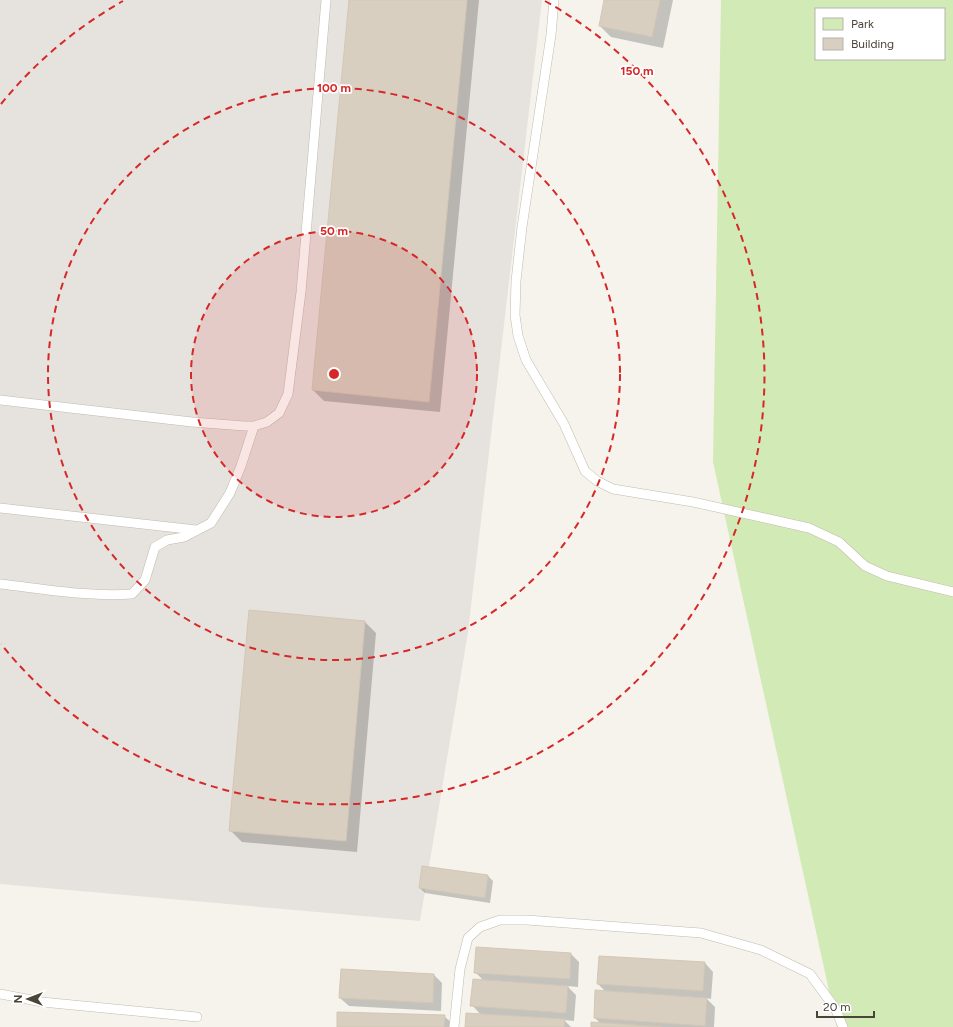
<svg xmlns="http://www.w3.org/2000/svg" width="953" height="1027" font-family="Figtree,sans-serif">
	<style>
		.industrial { fill: #e6e2dd }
		.green { fill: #d2eab5; fill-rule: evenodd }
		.shadow { fill: #0003 }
		.building { fill: #d8cfc1; stroke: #d3c7b4 }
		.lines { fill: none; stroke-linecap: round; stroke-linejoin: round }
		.service-casing { stroke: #c2bbae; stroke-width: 10 }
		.service { stroke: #fff; stroke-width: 9 }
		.ring { fill: none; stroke: #d62828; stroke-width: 2; stroke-dasharray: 7 5 }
		.centre { fill: #d62828; stroke: #fff; stroke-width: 2 }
		.ring-label { font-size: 12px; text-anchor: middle; font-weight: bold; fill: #d62828; stroke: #fff; stroke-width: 3.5; stroke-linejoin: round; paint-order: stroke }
	</style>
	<rect width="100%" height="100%" fill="#f6f3ec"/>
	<path class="industrial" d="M0 0H542L468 632 420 921 0 884Z"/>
	<path class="green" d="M721 0H953V1027H837L713 462ZM816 9H944V59H816Z"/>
	<path class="shadow" d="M350 0H479L440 412 324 401 313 390Z
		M605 0H673L663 48 611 37 600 26Z
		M250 611 365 622 376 633 357 852 242 842 230 830Z
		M488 876 493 881 490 903 425 893 420 888Z
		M571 954 579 962 578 987 567 986 576 995 574 1021 564 1020 571 1027H466L481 1015 472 1005 483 980 475 972Z
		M705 963 713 972 711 999 706 998 715 1007 714 1027H592L601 1024 595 1018 605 991 598 984Z
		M434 975 442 983 441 1011 349 1006 340 998Z
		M444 1016 453 1024 452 1027H338Z"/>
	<path class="building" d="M349 0H467L429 402 312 390Z
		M604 0H660L652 37 599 26Z
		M249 610 365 621 346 841 229 831Z
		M422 866 488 875 485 898 419 888Z
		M476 947 571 953 570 979 474 973Z
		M599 956 705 962 703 991 597 984Z
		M341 969 434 974 433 1003 339 998Z
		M473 979 568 986 566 1013 470 1006Z
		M595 990 707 998 705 1026 594 1018Z
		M337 1012 445 1015 444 1027H337Z
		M466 1013 565 1019 564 1027H465Z
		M591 1022 661 1027H591Z"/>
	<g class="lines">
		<g class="service-casing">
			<path id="service" d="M554 0 551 35 522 227 516 281 515 315 518 336 526 360 564 424 585 471 597 481 613 489 693 502 809 528 839 542 865 566 887 576 953 592
				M0 400 192 422 244 426H254L267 422 279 413 288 394 301 292 326 0
				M0 508 196 530
				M0 584C44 589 88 597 132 594L145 580 155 547 167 540 184 537 211 523 230 493 241 466 254 426
				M0 994 42 1002 197 1017
				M454 1027 460 969 468 938 480 927 500 920H527L701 933 761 950 810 974 835 1008 843 1027"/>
		</g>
		<use href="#service" class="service"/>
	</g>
	<circle cx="334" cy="374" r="143" fill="#d62828" fill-opacity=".12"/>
	<g class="ring">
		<circle cx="334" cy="374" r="143"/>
		<circle cx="334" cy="374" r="286"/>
		<path d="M1 104A429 429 0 0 1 123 1M545 1A429 429 0 1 1 1 644"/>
	</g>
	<circle cx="334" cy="374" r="6" class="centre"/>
	<g class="ring-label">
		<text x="637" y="75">150 m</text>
		<text x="334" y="92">100 m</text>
		<text x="334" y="235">50 m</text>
	</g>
	<rect x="815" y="8" width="130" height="52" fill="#ffffff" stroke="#b7b4b0"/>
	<rect x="823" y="18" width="20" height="12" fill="#d2eab5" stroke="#b7b4b0"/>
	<text x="851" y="28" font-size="12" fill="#4b4439">Park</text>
	<rect x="823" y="38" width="20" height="12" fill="#d8cfc1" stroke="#b7b4b0"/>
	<text x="851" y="48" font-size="12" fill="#4b4439">Building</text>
	<g transform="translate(28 999) rotate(270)" stroke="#ffffff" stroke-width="3" paint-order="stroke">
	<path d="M0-3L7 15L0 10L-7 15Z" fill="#4b4439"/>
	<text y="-6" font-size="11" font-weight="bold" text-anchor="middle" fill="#4b4439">N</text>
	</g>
	<path d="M817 1011v6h57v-6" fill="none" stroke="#4b4439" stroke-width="2"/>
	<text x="823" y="1011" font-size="12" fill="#4b4439" stroke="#ffffff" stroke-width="3" paint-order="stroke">20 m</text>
</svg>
